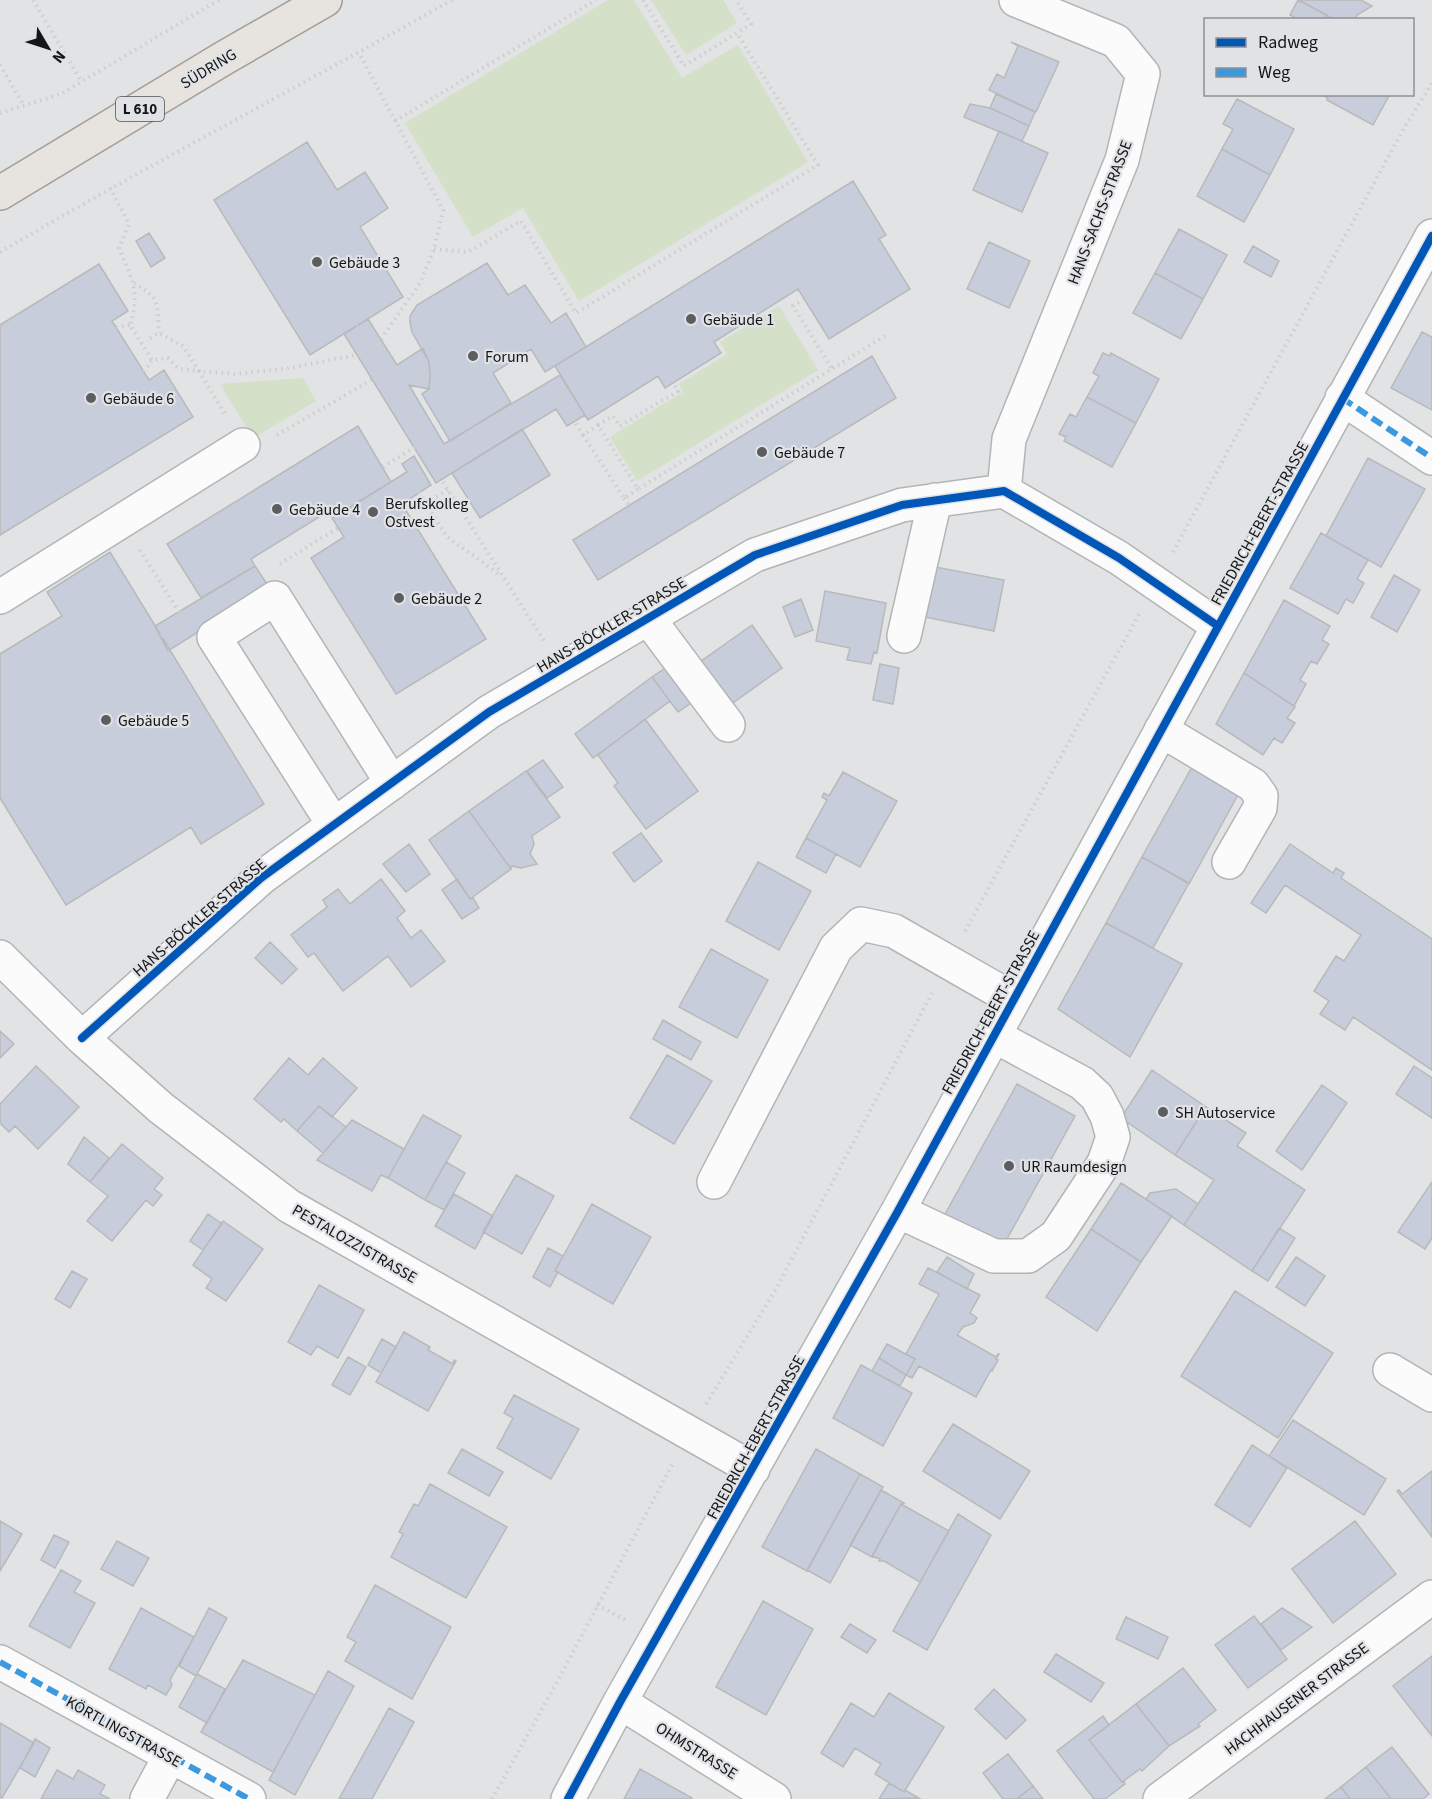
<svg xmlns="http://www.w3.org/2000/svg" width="1432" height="1799" font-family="'Source Sans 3',sans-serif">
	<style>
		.green { fill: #d4e0c8 }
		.building { fill: #c8cddb; stroke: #b8b9ba; stroke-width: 1.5 }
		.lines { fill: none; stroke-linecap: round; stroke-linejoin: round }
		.minor-casing { stroke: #b3b4b5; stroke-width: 36 }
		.major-casing { stroke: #a39d95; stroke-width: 36 }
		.path { stroke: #cdcdce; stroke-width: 4; stroke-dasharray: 1.5 4.5; stroke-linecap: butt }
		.minor { stroke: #fbfbfb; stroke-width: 33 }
		.major { stroke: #e7e4df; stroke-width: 33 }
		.quiet { stroke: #3b9adf; stroke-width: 6; stroke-dasharray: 12 6; stroke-linecap: butt }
		.cycleway-casing { stroke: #e1e2e5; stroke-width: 11 }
		.cycleway { stroke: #0057b8; stroke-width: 8 }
		.poi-dot { fill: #5c5d5e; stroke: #e1e2e5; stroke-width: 2 }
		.labels { text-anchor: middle; stroke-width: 4.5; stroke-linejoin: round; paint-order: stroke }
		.shield { fill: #e1e2e5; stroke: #525254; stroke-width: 1.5 }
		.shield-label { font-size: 15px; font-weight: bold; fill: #141516 }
		.street-label { font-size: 16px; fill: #141516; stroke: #e1e2e5 }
		.poi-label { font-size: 16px; fill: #141516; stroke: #e1e2e5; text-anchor: start }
	</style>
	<rect width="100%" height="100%" fill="#e2e3e4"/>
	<path class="green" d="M608 0H634L682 78 738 45 808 162 579 301 523 208 473 237 405 123Z
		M651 0H723L737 23 686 55Z
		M779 306 818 370 637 481 610 437 683 392 679 384 727 354 720 342Z
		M303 378 316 401 253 438 220 384Z"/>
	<path class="building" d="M1298 0 1327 15 1325 20H1299L1290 15Z
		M1299 0H1361L1372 6 1357 15 1355 20H1335Z
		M1011 42 1059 62 1036 112 989 90 997 74 1004 78 1018 46Z
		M996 94 1035 112 1029 126 990 108Z
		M1323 94H1390L1373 125 1327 100 1328 99Z
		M1237 99 1294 129 1270 175 1222 149 1233 129 1223 124Z
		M970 104 990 108 1029 126 1022 141 964 117Z
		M999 131 1048 153 1022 212 973 190Z
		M307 142 337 190 365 172 388 208 360 227 403 297 310 355 214 200Z
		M1222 149 1270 175 1244 222 1197 196Z
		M853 181 886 235 879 239 910 289 829 339 798 289 714 342 721 353 665 388 658 376 588 420 555 366Z
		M1179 229 1227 255 1203 299 1155 273Z
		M149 233 165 258 151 267 136 241Z
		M989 242 1030 261 1009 308 967 289Z
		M1253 246 1279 261 1271 277 1244 262Z
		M487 263 508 295 525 285 551 323 566 313 586 347 545 372 531 349 493 373 511 403 450 441 422 394 429 389 430 375 429 362 412 332 410 323V316L417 305Z
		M99 264 128 311 112 321 149 380 164 370 193 417 0 535V325Z
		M1155 273 1203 299 1181 339 1133 313Z
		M368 319 397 365 423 348 429 362 430 375 429 389 409 385 444 444 560 375 585 415 567 426 556 409 436 483 344 334Z
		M1422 332 1432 337V410L1391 388Z
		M1103 353 1110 356 1111 353 1159 379 1136 423 1087 397 1099 376 1093 373Z
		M872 356 896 398 598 580 573 540Z
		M1087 397 1136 423 1112 467 1064 441 1066 437 1059 434 1070 414 1076 417Z
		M358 426 391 482 341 513 337 506 251 559 255 566 201 598 167 544Z
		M522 429 550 475 480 518 452 473Z
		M414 456 431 485 402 504 486 639 396 694 311 558 344 537 332 518 407 472 402 464Z
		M1368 458 1425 489 1381 567 1326 536Z
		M1321 533 1368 560 1357 579 1364 583 1353 603 1346 599 1338 614 1290 588Z
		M110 552 264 804 201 844 191 827 66 905 0 798V654L62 616 47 592Z
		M255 566 269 587 168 651 155 626Z
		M935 567 1004 580 994 631 925 617Z
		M1394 575 1420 590 1397 632 1371 617Z
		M825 591 886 603 877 653 874 652 871 664 847 660 850 648 816 641Z
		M801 599 813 630 795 637 783 607Z
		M1284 600 1330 626 1322 640 1329 644 1317 664 1311 661 1300 680 1306 684 1294 706 1244 673Z
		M752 625 782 668 727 707 697 664Z
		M880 664 899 668 893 704 873 700Z
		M670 665 695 700 678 712 652 677Z
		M1244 673 1295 707 1287 718 1295 723 1282 743 1274 738 1263 755 1216 724Z
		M652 677 670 701 593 758 575 734Z
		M645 719 698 791 646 829 614 786 618 783 598 755Z
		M543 760 563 787 547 798 527 771Z
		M1192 767 1239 793 1189 884 1142 857Z
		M526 771 560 817 532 836 534 844 530 854 537 864 521 868 512 866 511 869 469 811Z
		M843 772 897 801 860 867 806 838 827 800 822 797 824 793 829 796Z
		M469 811 511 869 470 899 429 840Z
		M641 833 662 861 634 882 613 853Z
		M806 838 836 854 826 873 796 857Z
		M409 844 430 874 406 892 383 864Z
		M1290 844 1333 873 1336 868 1344 873 1341 878 1432 939V1070L1353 1017 1345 1030 1320 1014 1329 1001 1314 991 1336 956 1344 961 1361 935 1285 885 1266 913 1251 903Z
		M1142 857 1189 883 1153 948 1106 923Z
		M758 862 811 891 779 950 726 921Z
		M381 879 405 911 397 918 411 938 421 930 445 961 411 987 388 956 343 991 314 953 308 957 291 935 327 907 323 900 338 889 350 904Z
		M457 879 470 899 473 898 479 908 462 919 442 890Z
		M1106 923 1182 964 1130 1057 1058 1009Z
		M270 942 297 969 282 984 255 958Z
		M711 949 768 980 737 1038 679 1007Z
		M663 1020 701 1042 691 1060 653 1039Z
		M0 1031 14 1044 0 1058Z
		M667 1055 712 1081 674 1144 630 1118Z
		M289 1058 308 1075 323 1058 357 1088 332 1117 319 1106 297 1131 284 1119 281 1122 254 1099Z
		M36 1066 79 1107 38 1149 15 1126 9 1132 0 1123V1104Z
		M1414 1066 1432 1078V1118L1396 1094Z
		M1152 1070 1206 1107 1175 1155 1121 1118Z
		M1017 1084 1075 1116 1002 1248 944 1216Z
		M1322 1085 1347 1103 1302 1170 1276 1151Z
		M319 1106 346 1127 323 1153 297 1131Z
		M1206 1107 1246 1133 1237 1146 1305 1190 1252 1271 1184 1225 1214 1180 1175 1155Z
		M423 1115 461 1136 425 1200 388 1178Z
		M352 1120 404 1149 388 1178 381 1175 372 1191 317 1160Z
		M84 1137 109 1158 90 1182 68 1164Z
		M122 1144 163 1178 154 1189 162 1195 153 1206 146 1200 112 1241 87 1221 108 1196 90 1182Z
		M446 1162 465 1173 444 1210 425 1200Z
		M516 1175 554 1196 522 1254 483 1232Z
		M1432 1182V1238L1425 1249 1398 1232Z
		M1121 1183 1172 1216 1141 1262 1091 1229Z
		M1176 1189 1198 1204 1184 1225 1146 1199 1150 1193Z
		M454 1194 493 1216 475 1249 435 1226Z
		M592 1204 651 1237 613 1304 555 1271Z
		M208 1214 222 1224 203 1250 190 1241Z
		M223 1221 263 1249 226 1301 206 1288 212 1279 193 1265Z
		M1279 1228 1295 1238 1268 1281 1252 1271Z
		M1091 1229 1141 1262 1097 1331 1046 1297Z
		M548 1248 563 1256 555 1271 558 1272 550 1287 533 1277Z
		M947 1257 974 1274 967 1289 937 1272Z
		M1296 1257 1325 1276 1305 1306 1276 1287Z
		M928 1268 980 1295 970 1313 977 1318 974 1323 963 1327 957 1335 996 1357 998 1354H999L996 1359 998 1360 992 1371 991 1370 976 1397 919 1366 912 1378 906 1375 915 1359 906 1354 939 1294 919 1284Z
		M72 1271 87 1279 70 1308 55 1299Z
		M319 1285 364 1310 338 1358 317 1346 311 1355 288 1342Z
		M1235 1291 1333 1353 1278 1438 1181 1376Z
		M404 1332 430 1347 428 1350 453 1364 454 1360 456 1361 428 1411 376 1382Z
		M382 1339 396 1347 381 1373 368 1365Z
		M887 1344 915 1359 906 1375 879 1358Z
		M348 1357 366 1367 350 1395 332 1385Z
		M879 1358 906 1375 900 1386 872 1371Z
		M861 1365 912 1393 883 1446 833 1418Z
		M514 1395 579 1429 551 1479 497 1448 513 1418 504 1413Z
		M1293 1420 1386 1479 1364 1515 1269 1456Z
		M953 1424 1030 1471 1000 1519 923 1471Z
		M1252 1445 1287 1468 1250 1527 1215 1505Z
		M462 1449 503 1472 489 1496 448 1473Z
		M816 1449 860 1474 807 1571 762 1547Z
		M1432 1471V1537L1397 1491 1399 1490 1402 1494Z
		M860 1474 883 1487 830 1583 807 1570Z
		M430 1484 507 1527 466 1598 391 1557 403 1534 399 1532 414 1504 418 1506Z
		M881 1490 904 1503 901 1504 872 1557 850 1545Z
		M901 1504 949 1531 920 1582 884 1561H879L880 1559 872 1556Z
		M958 1514 991 1535 927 1650 893 1631Z
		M0 1521 22 1534 0 1571Z
		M1355 1521 1396 1574 1333 1623 1292 1569Z
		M54 1535 69 1542 55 1568 41 1560Z
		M117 1541 149 1558 133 1586 101 1569Z
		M61 1570 81 1581 74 1592 95 1603 70 1648 29 1626Z
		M375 1585 451 1627 412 1699 345 1661 356 1642 347 1637Z
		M763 1601 813 1629 766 1715 716 1687Z
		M141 1608 194 1637 170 1680 172 1685 166 1695 148 1685 146 1689 109 1669Z
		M209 1608 227 1618 196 1676 179 1666Z
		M1282 1608 1312 1627 1281 1650 1261 1624Z
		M1254 1616 1287 1659 1248 1688 1215 1645Z
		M1126 1617 1168 1637 1158 1659 1116 1639Z
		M850 1624 876 1640 867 1653 841 1637Z
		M1056 1654 1104 1683 1091 1702 1044 1672Z
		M1432 1656V1736L1393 1686Z
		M243 1660 315 1695 273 1772 201 1732Z
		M1183 1668 1216 1710 1198 1724 1200 1726 1169 1746 1136 1704Z
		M328 1671 354 1686 295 1795 269 1780Z
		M197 1674 225 1689 207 1723 179 1707Z
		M994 1689 1026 1720 1006 1739 975 1709Z
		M889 1693 944 1727 904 1792 875 1774 881 1764 855 1748 843 1767 821 1753 851 1703 874 1717Z
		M1136 1704 1169 1746 1142 1771 1140 1769 1122 1782 1089 1740Z
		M389 1708 414 1722 372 1799H339Z
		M1103 1716 1109 1725 1089 1740 1122 1782 1124 1781 1125 1784 1105 1799H1094L1057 1751Z
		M0 1723 34 1743 2 1798 0 1797Z
		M35 1739 50 1748 35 1777 20 1768Z
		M1392 1747 1429 1794 1423 1799H1391L1366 1767Z
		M1008 1754 1033 1786 1017 1799H1003L983 1773Z
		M1366 1767 1391 1799H1350L1341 1787Z
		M640 1769 692 1798V1799H624Z
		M57 1770 73 1779 78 1770 105 1785 100 1794 110 1799H41Z
		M889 1783 904 1792 905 1790 919 1798 879 1799Z
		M1033 1786 1043 1799H1017Z
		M1341 1787 1350 1799H1325Z"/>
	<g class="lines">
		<g class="minor-casing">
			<path id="minor" d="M1342 398 1432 458
				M1004 491 1009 439 1122 160 1143 74 1116 41 1016 0
				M0 597 243 445
				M648 618 728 725
				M904 636 935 500
				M1161 730 1253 785 1261 796 1260 808 1229 862
				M334 825 214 637 275 598 392 783
				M0 957 82 1038 161 1108 289 1206 753 1469
				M82 1038 261 878 489 712 755 555 902 505 1004 491 1119 558 1218 626
				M714 1182 836 948 861 924 894 931 1013 999
				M898 1211 994 1256H1028L1056 1236 1104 1163 1113 1137 1107 1116 1097 1097 1082 1083 993 1035
				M1390 1370 1432 1395
				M0 1662 249 1799
				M620 1702 774 1799
				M147 1799 170 1756
				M568 1799 620 1702 898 1211 1432 236
				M1160 1799 1432 1597"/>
		</g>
		<g class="major-casing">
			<path id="major" d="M0 193 224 58 325 0"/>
		</g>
		<path class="path" d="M33 0 81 81
			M643 0 684 66 751 24 736 0
			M0 65 24 106
			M0 113 61 94 219 0
			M395 121 596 0
			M110 188 129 224 119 248C131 278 141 292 130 325L152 360 168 358 179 369 199 371 226 416
			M434 249 468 252 521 221 576 313 818 165 737 33
			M0 252C149 165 302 85 452 0
			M134 283C161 298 157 304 159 333
			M804 299 793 306 832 369
			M357 326 439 461 440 477 544 641
			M116 327 130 325
			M150 338 159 333 183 346 199 371 235 374 284 369 372 352 420 283 434 249 443 210 359 53
			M144 372 152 360
			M557 393 583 435 598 425 638 489 885 336
			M598 425 613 416 620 426 678 391 673 383
			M277 435 385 372 430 375
			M583 435 624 498 638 489
			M439 461 540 401 557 393 569 390
			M383 467 426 440
			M419 492 446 536 500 575
			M624 498 629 505
			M426 503 448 490
			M140 550 184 620
			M1173 552 1404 128 1432 83
			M280 564 338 528
			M161 636 182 623
			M965 931 1139 614
			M706 1404 776 1289 932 993
			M597 1605 626 1620
			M492 1799 563 1671 673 1463"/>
		<use href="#minor" class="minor"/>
		<use href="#major" class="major"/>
		<path class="quiet" d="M1342 398 1432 458
			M0 1662 249 1799"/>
		<g class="cycleway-casing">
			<path id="cycleway" d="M82 1038 261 878 489 712 755 555 902 505 1004 491 1119 558 1218 626
				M568 1799 620 1702 898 1211 1432 236"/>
		</g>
		<use href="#cycleway" class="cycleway"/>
	</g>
	<g class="poi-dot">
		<circle cx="317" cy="262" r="6"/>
		<circle cx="691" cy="319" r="6"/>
		<circle cx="473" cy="356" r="6"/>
		<circle cx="91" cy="398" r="6"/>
		<circle cx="762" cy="452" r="6"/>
		<circle cx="277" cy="509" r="6"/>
		<circle cx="373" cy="512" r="6"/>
		<circle cx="399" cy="598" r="6"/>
		<circle cx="106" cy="720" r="6"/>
		<circle cx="1163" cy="1112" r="6"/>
		<circle cx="1009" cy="1166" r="6"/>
	</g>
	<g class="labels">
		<rect class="shield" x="116" y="97" width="48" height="24" rx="4.5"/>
		<g class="shield-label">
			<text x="140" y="114">L 610</text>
		</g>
		<g class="street-label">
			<text transform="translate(208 68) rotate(-31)" y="6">SÜDRING</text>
			<text transform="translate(1099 212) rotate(-69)" y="6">HANS-SACHS-STRASSE</text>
			<text transform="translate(1259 523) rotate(-61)" y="6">FRIEDRICH-EBERT-STRASSE</text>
			<text transform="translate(611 624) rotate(-31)" y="6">HANS-BÖCKLER-STRASSE</text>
			<text transform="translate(199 917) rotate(-41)" y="6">HANS-BÖCKLER-STRASSE</text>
			<text transform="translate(990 1012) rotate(-61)" y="6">FRIEDRICH-EBERT-STRASSE</text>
			<text transform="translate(355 1243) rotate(30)" y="6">PESTALOZZISTRASSE</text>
			<text transform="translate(755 1437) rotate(-61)" y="6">FRIEDRICH-EBERT-STRASSE</text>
			<text transform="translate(1296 1698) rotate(-37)" y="6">HACHHAUSENER STRASSE</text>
			<text transform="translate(124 1731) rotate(29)" y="6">KÖRTLINGSTRASSE</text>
			<text transform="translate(697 1750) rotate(32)" y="6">OHMSTRASSE</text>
		</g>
		<g class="poi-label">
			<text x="329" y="268">Gebäude 3</text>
			<text x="703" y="325">Gebäude 1</text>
			<text x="485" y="362">Forum</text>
			<text x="103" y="404">Gebäude 6</text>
			<text x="774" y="458">Gebäude 7</text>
			<text x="385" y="509">Berufskolleg<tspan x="385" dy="18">Ostvest</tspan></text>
			<text x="289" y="515">Gebäude 4</text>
			<text x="411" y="604">Gebäude 2</text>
			<text x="118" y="726">Gebäude 5</text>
			<text x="1175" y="1118">SH Autoservice</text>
			<text x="1021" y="1172">UR Raumdesign</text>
		</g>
	</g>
	<rect x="1204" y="18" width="210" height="78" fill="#e1e2e5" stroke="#8f9092" stroke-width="1.5"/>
	<rect x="1216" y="38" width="30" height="9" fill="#0057b8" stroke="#8f9092" stroke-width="1.5"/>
	<text x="1258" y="48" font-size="18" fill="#141516">Radweg</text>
	<rect x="1216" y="68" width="30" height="9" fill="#3b9adf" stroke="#8f9092" stroke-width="1.5"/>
	<text x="1258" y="78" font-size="18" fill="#141516">Weg</text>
	<g transform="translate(48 48) rotate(129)" stroke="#e1e2e5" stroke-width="4.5" paint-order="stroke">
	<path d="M0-4.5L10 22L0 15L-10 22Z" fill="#141516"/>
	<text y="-9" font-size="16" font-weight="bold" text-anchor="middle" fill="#141516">N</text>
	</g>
</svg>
